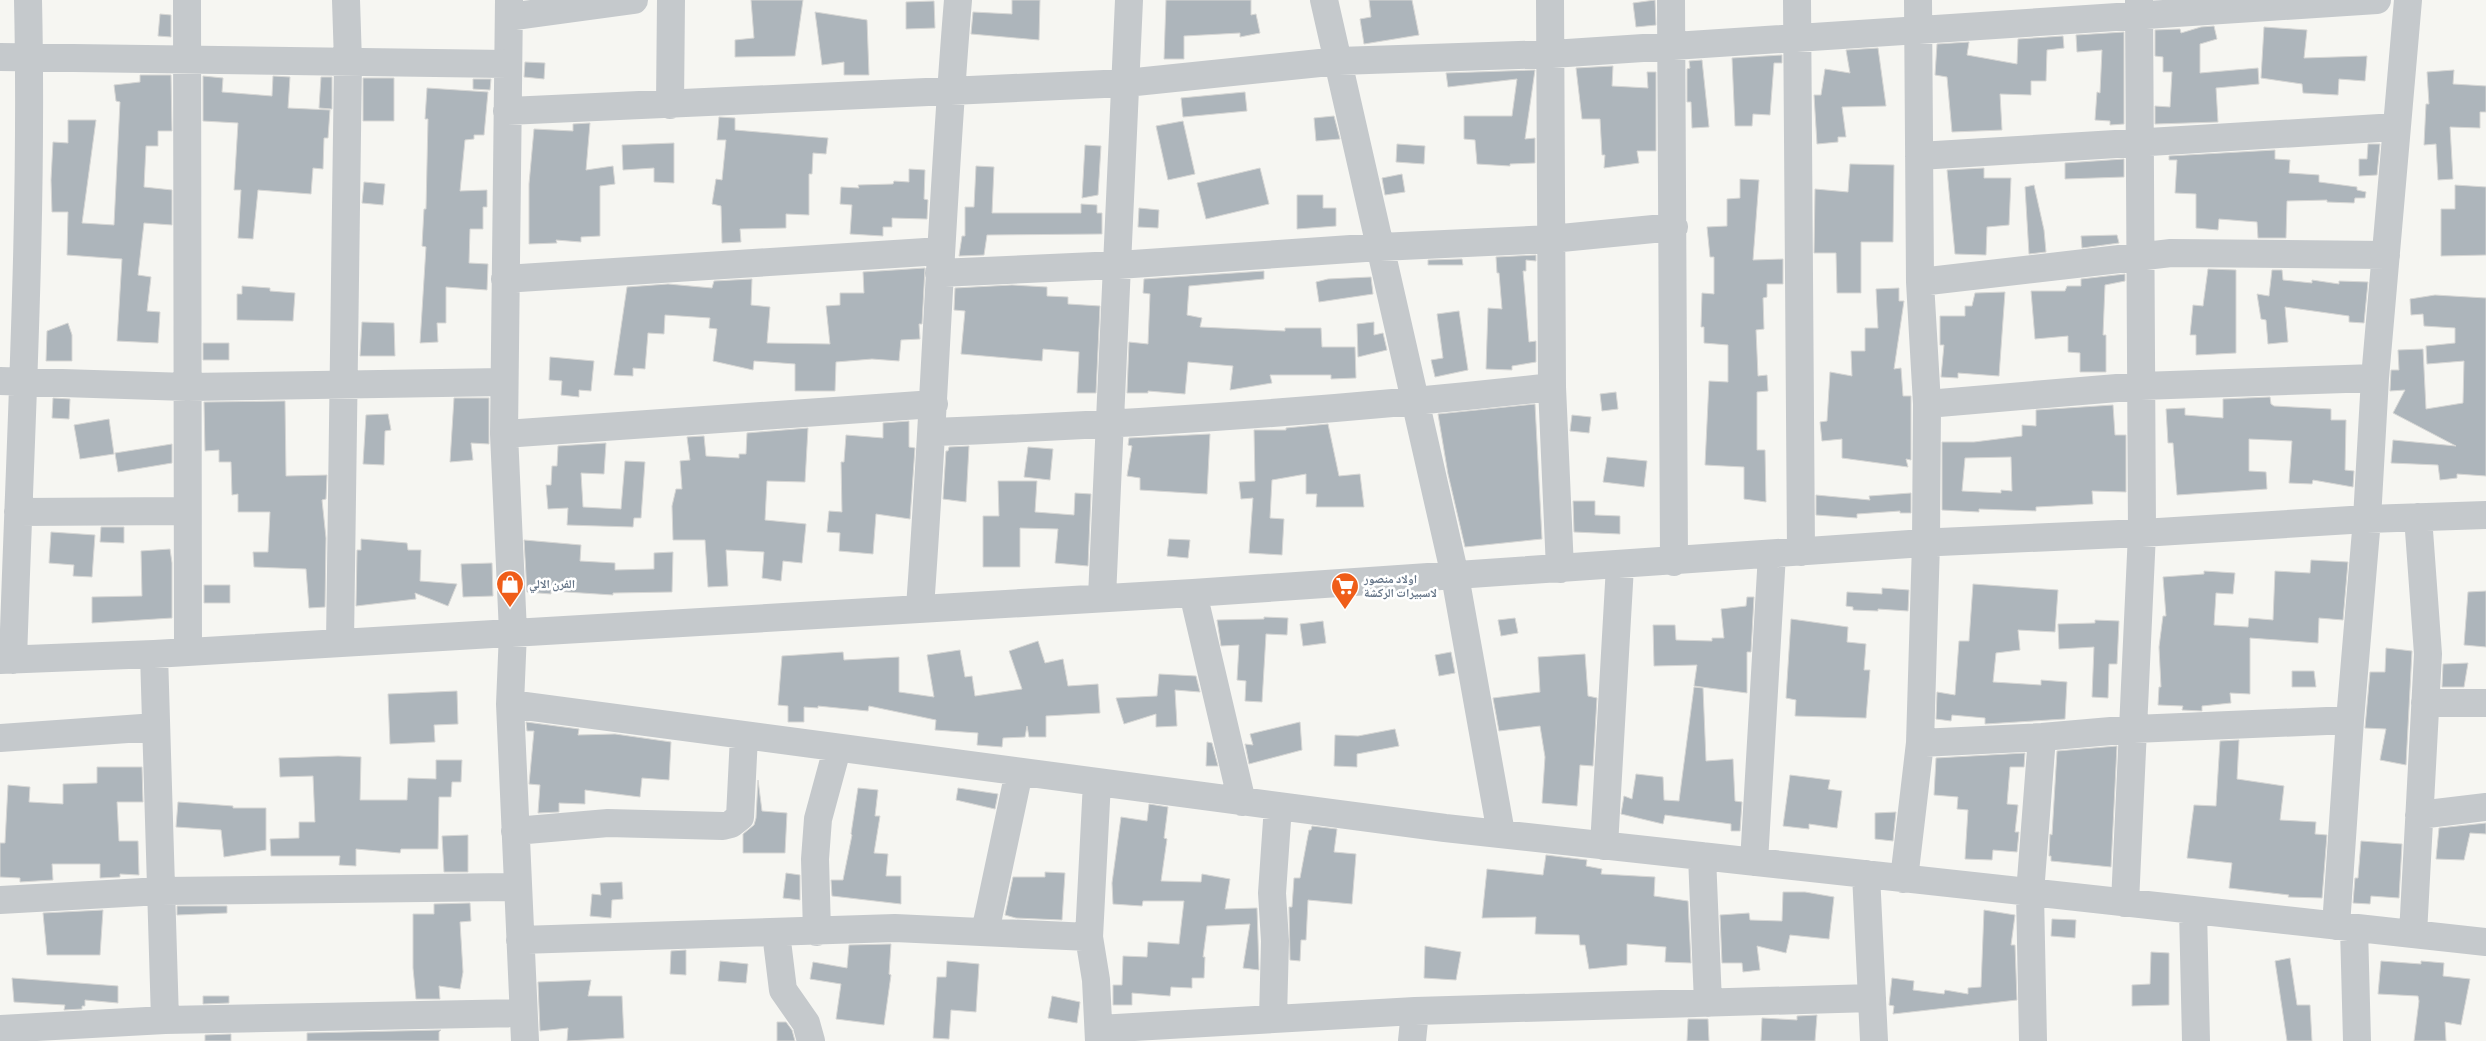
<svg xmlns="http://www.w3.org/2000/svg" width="2486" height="1041" font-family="Commissioner,'Noto Naskh Arabic',sans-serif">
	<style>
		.building { fill: #adb5bb; stroke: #d7d7d5; fill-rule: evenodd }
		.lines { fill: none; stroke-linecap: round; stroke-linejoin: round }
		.minor { stroke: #c5c9cc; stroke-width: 28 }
		.labels { text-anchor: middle; stroke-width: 5; stroke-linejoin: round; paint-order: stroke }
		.poi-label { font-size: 12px; font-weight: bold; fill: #637386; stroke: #fff; text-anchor: start }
	</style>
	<rect width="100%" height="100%" fill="#f6f6f2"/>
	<path class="building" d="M751 0H803L795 56 735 57V40L754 38Z
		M1012 0H1040L1039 40 971 34 973 12 1012 14Z
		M1166 0H1251V15L1256 14 1260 33 1240 37V33L1184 36V59H1164Z
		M1369 0H1412L1419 35 1364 44 1360 19 1371 17Z
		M1655 0 1656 25 1636 27 1633 3Z
		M934 1 935 28 906 29V2Z
		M815 12 867 20 869 75H844V62L822 65Z
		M160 14 171 15V37L158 36Z
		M2214 26 2217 39 2200 44V73L2258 68 2259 84 2216 88 2218 122 2155 124V106L2170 107 2172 72H2163V57L2155 56V30L2180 29 2181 33 2201 27Z
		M2264 27 2307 30 2304 58 2367 56 2365 81 2339 79 2338 95 2303 93 2302 84 2261 78Z
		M2124 32V124L2110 125V121L2095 120 2097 92 2100 93 2102 50 2077 52 2076 35Z
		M2063 36 2064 48 2047 50 2046 81H2031V95L2000 94 2002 130 1952 132 1947 77 1935 75 1937 44 1969 42 1967 55 2017 64 2018 39Z
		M1878 48 1886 106 1842 107 1846 137H1838V142L1817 144 1814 95H1821L1825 69 1850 73 1846 50Z
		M1782 55V63H1774L1770 115 1753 114 1752 126H1735L1732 58Z
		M1702 60 1709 127 1692 128 1691 102H1687V69L1690 68 1689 61Z
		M525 62 545 63 544 79 524 77Z
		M1613 66 1612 86 1648 88 1647 72H1656V151H1637L1639 163 1604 168 1605 155H1602L1600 119H1582L1576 68Z
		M1535 70 1525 139 1535 138V163L1510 164V166L1477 164 1475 140 1464 139V116H1512L1517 79 1448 87 1446 73Z
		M2454 70 2453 84 2486 86V112H2480V128L2450 127 2453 179 2438 180 2436 144 2424 145 2426 104H2429L2427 72Z
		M140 75H171L172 131H158V146H146L144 187 172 190V225L144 223 138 275 151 277 147 311 160 312 158 343 117 341 122 259 67 255 68 212H52L51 180 53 142 68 143V120H96L82 223 114 225 120 102 116 101 114 85 140 82Z
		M203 76 223 78 222 92 272 96 273 76 290 77 288 108 330 110 328 138H324L323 169 313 168 311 194 258 190 253 239 238 238 241 190H234L238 123 203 121Z
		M321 77H332V109L319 108Z
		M363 78H394V121H363Z
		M473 79H491L490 90 473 89Z
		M427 88 488 92 484 135H474V139L465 140 460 191 487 190V207H483V229H470L469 263 488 264 487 290 446 287V323H437L438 342 420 343 426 247 422 246 424 209H426L428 119H425Z
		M1245 92 1247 111 1183 117 1181 98Z
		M1334 116 1340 139 1316 141 1314 118Z
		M719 117 735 118V130L828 138 826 154 813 153 812 174H809V215L786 214V228L740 229 741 242 722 243 721 206 712 204 716 179 722 180 726 140H717Z
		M1183 121 1195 174 1168 180 1156 126Z
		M590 123 586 170 613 166 615 184 600 186V236L581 237V242L556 240 557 243 529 244V184L534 129 573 131V124Z
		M674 143V183L654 182V168L623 170 622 145Z
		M1397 144 1425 146 1424 164 1396 162Z
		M2368 144H2380L2377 175 2359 176V159H2367Z
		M1085 145 1101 146 1098 195 1082 198Z
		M2275 150V159L2290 160 2289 173 2319 175V182L2357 187V190L2366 192 2365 198H2355L2354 203 2327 202V200L2287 201 2286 238H2258L2257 222 2219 219 2218 230 2196 228V194L2175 193 2177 160H2169V156Z
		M2124 159V177L2065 179V163Z
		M1850 164 1894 165 1893 242H1861V293H1837L1836 253H1814L1815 189 1848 192Z
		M976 166 994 167 992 213H1081V204L1097 205V213H1102V234L987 235 984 255 959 256 962 236H965V207H974Z
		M1260 168 1269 204 1206 219 1197 183Z
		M1984 168V178H2011L2009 225 1987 227 1986 255 1955 254 1947 170Z
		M909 169 925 170 924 199 928 200 927 219 892 218V227H883V236L850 234 852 205 840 204 841 187 859 188 858 185 893 184 894 181 909 182Z
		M1402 174 1405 192 1385 195 1382 178Z
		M1740 179 1759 180 1753 260 1783 259V284H1767V297L1763 298 1764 329 1756 330 1758 376 1767 375 1768 391 1757 392V450H1765L1766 502 1744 499V467L1705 465 1709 381 1728 382V345L1704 343V327H1701L1702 293 1714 294V257H1710L1707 227 1727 226V199L1740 198Z
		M364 182 385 184 383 205 362 203Z
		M2034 185 2044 230 2046 252 2029 254 2025 187Z
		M2455 185 2486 187V255L2441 256V209H2455Z
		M1297 195H1323V208H1336V226L1297 229Z
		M1139 208 1159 210 1158 228 1138 227Z
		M2117 235 2119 243 2082 248 2081 236Z
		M1536 255V261L1526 260V271H1523L1529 342 1536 341V362L1512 366V370L1486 369 1488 308 1502 309 1499 273H1497L1496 257Z
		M1462 259 1463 265H1428V260Z
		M925 268 922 324H919L920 339 901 340 899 361 872 359 836 362 835 391H795V364L754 361 753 370 713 361 717 329 709 328 710 318 665 315 664 334 648 333 645 369 633 368V376L614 375 627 287 668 284 712 288 714 281 752 279 751 305 770 307 767 343 830 344 826 306 840 305V293H864L863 272Z
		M2208 269 2236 270V353L2196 355V335H2190L2193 305 2203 306Z
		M2272 270H2282L2283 280 2312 283V280L2339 284V281L2368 282 2364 323 2349 322V316L2285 307 2288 342 2268 344 2266 320 2261 319 2257 294 2269 296Z
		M1264 271V279L1189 286 1187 315 1202 318 1200 327 1285 331V328H1321L1322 347H1355L1356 378 1331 379V375H1270L1272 383 1230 390 1233 366 1188 362 1185 394 1148 391V393H1127L1129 342 1148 344 1150 294 1143 293 1144 279Z
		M2125 274V281L2105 285 2103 335H2106V372H2080V353L2068 352V336L2035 339 2031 291H2065L2067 286H2081V279Z
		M1371 277 1373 294 1319 302 1316 282 1328 279Z
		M1012 285 1047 287V296L1068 297V304L1100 306 1096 393H1077L1079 352 1043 349 1042 361 961 354 965 311 954 310 955 288Z
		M242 286 270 288V291L295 293 293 321 237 320V294H242Z
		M1899 288V301H1904L1894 369 1901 368 1903 396H1911V460L1906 459 1908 467 1842 458V439L1822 441 1820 422 1827 421 1830 372 1852 376 1851 351H1865V328H1878L1876 289Z
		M2005 292 1999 376 1958 373V378L1941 377 1944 345H1940V316H1965V306H1972L1975 293Z
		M2435 295 2486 298V476L2457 474V478L2440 480 2438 465 2391 463 2393 440 2456 446 2393 413 2405 390 2390 391 2391 370H2399L2398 350 2423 349 2426 409 2463 403 2464 361 2427 364 2426 346 2455 343V328L2424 326 2423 314 2411 315 2410 299Z
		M1459 311 1468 370 1435 377 1431 360 1443 358 1437 314Z
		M362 322 394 323 395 356H360Z
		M1374 322V335L1383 333 1387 350 1358 357 1357 324Z
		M68 323 72 335V361H46L47 331Z
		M203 343H229V360H203Z
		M550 357 594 361 591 391 579 390V397L561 395 562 381 549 380Z
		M1616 392 1618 409 1602 411 1600 394Z
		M2270 397 2271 404 2274 406 2331 409V420H2346L2345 470 2354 471 2353 487 2313 480 2312 484 2289 483 2292 441 2249 439V471L2266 472 2267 489 2177 495 2173 443H2168L2166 409 2185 408V415L2223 418V399Z
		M53 398 70 399 69 419 52 418Z
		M454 398H489V444L471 443 473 460 450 462Z
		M285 401 286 476 327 475 326 499 322 500 326 538 325 607 309 608 306 569 254 567 253 552H268L270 512H238V494L232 495 231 462H219V450L205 451 204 402Z
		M1535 404 1542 539 1465 547 1448 474 1438 414Z
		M2113 405 2115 435H2126V492L2092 491 2093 504 2036 507V511L1979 509V512L1942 510V442H1974L2022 436V425L2036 426V410ZM2011 457 2012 491 2001 490V493L1962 491 1965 458Z
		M388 414 391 430 385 431 384 465 363 464 366 415Z
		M1572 415 1591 417 1589 433 1570 431Z
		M109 419 114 454 80 459 74 425Z
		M909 421V447L915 448 910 519 876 514 873 554 839 551 840 533 827 532 829 511 842 512 841 462H844L846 435 883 438V423Z
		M1328 424 1339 476 1360 474 1364 507H1316L1317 494H1306V474L1272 480 1270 518 1284 519 1282 555 1249 553 1253 498 1241 499 1239 482 1255 481 1254 430H1286V428Z
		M808 428 805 482 767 481 765 520 806 524 802 563 783 561 781 581 762 578 764 552 726 550 728 586 708 587 705 540H673L672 506 676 489H682L680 461 690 460 687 437 704 436 706 456 739 458V454H746L747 433Z
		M1210 434 1207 494 1140 490V478L1127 476 1132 446 1128 445 1129 438Z
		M606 443 604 474 581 473 583 507 621 509 625 461 645 462 641 518H634L633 527 567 525 568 508 548 509 546 485H551L552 466H557L558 446Z
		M172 444V463L118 472 115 453Z
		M969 446 966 502 943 499 946 451H948L949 447Z
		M1028 447 1053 449 1050 480 1024 477Z
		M1607 457 1647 461 1644 487 1603 482Z
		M998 481H1037L1035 512 1074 515 1075 493 1091 494 1088 566 1055 563 1058 529 1020 528V567H983V516H999Z
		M1911 493V513H1900V511L1857 514V518L1816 515V495L1870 500 1869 496Z
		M1573 501H1595V515L1620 516V534L1574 532Z
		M101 527H124V543L100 542Z
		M51 532 95 535 92 577 73 576 74 565 49 563Z
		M361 539 407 543 408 550H421L420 581 457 584 448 606 415 593 416 599 356 606 357 550H361Z
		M1169 539 1190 540 1188 558 1167 556Z
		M524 540 581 545 580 561 615 563V570L654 569V553L673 552 672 592 613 593V595L551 591V594L527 592Z
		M170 549 172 563V618L92 623V597L142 596 141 551Z
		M2311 560 2348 562 2343 620 2319 618 2318 643 2250 638V694L2230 693 2231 703 2202 706V711L2182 710 2183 706 2158 705 2159 687H2161L2159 647 2163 616H2166L2163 577 2204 574V571L2235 573 2233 594 2216 593 2214 625 2248 627 2249 618 2273 620 2275 571 2310 573Z
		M492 563 493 596 463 597 461 564Z
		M1973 584 2058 590 2055 632 2018 630 2020 650 1996 653 1993 682 2041 685V680L2067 682 2065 719 1985 724V718L1952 715 1951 721 1936 719 1937 692 1955 695 1959 641H1969Z
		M204 585H230V603H204Z
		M1882 588 1909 590 1908 611 1878 609V611L1853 610V607L1846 606 1847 592 1882 594Z
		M2486 591V647L2464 645 2468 592Z
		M1747 597H1754L1751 652H1747V693L1694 686 1697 665 1654 666 1653 625H1675L1676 640 1712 641V638H1724L1721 609 1746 606Z
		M1264 617 1288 618 1287 635 1266 634 1262 702 1245 701 1246 681 1237 680 1239 645 1221 646 1217 620 1264 619Z
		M1515 618 1518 633 1501 636 1498 620Z
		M1791 619 1848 627 1847 642 1866 644 1864 670H1870L1866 718 1795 716 1796 700 1786 698Z
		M2095 620 2119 621 2117 664H2109L2108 698 2092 697 2094 647 2059 649 2058 624 2095 623Z
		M1323 621 1326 643 1303 646 1300 624Z
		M1038 641 1045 663 1063 659 1068 686 1098 684 1100 713 1046 716V737H1029L1027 726 1025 737 1003 738 1002 747 977 745 978 733 935 730 936 720 869 706 868 711 818 706V708L804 707V722H788V706L778 705 782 656 843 652 844 660 899 657V692L934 697 927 655 960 650 965 677 972 676 975 696 1022 689 1009 651Z
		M2386 648 2412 651 2406 765 2380 760 2386 729 2365 728 2370 672H2385Z
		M1451 652 1455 673 1439 676 1435 655Z
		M1585 654 1588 696 1597 698 1593 766 1580 765 1577 806 1542 803 1545 757 1540 726 1499 731 1493 698 1540 692 1538 657Z
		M2468 663 2464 687H2442L2443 664Z
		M2292 671H2314L2316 687H2292Z
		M1159 674 1196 676 1200 692 1175 690 1177 726 1156 727V714L1124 724 1116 698 1157 696Z
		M1694 687 1703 688 1706 761 1733 759 1735 801 1742 802 1740 831H1731V824L1665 815 1663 824 1621 814 1624 796 1632 799 1636 774 1663 777 1664 800 1679 801Z
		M457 691 458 724 434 725 435 742 390 744 388 694Z
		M526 722 579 729 578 735 615 734 671 742 669 780 642 778 640 797 585 790V804L559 803V812L538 813 540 785 529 784 534 731H527Z
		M1300 722 1302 750 1249 764 1245 744 1253 745 1250 734Z
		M1395 729 1399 746 1357 754V767L1334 766 1335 735 1358 736Z
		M2239 740 2237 779 2284 786 2280 820 2316 822 2315 834 2327 835 2322 898 2288 897 2289 895 2229 888 2232 863 2187 858 2194 805 2216 806 2220 741Z
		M1207 742 1212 743 1218 766H1206Z
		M2117 746 2111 867 2051 861V856H2049L2050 834 2052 835 2057 751Z
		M2025 753 2024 767H2010L2007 804 2018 805 2015 832H2019L2017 852 1993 850 1992 860 1965 859 1968 810 1957 809 1958 797 1934 795 1936 758Z
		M338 756 361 757 360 800H407L408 778 436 779V760H462L461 782H452L451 797H439L438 849H401L400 853 356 849V866L339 865 340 856H271L270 839 299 838V822H315L313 776 280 777 279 758Z
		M97 767H142L143 802H117L119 841H138L139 875 120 874V877L100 878V864H52L53 880 20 882V878L0 877V843H5L8 785 30 787 29 802 63 804V784L97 783Z
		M1790 775 1830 780 1828 789 1842 791 1837 828 1809 824V829L1783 826Z
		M758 780 762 811 787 813 785 853H743V834L754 825 756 818Z
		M858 788 878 790 875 816H880L874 853 888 854 886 876H901V904L832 896 831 880H843L852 835 851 834Z
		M958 788 998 794 995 809 956 800Z
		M178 802 233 806V808H266V850L224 857 221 830 176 827Z
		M1149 804 1168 807 1164 838 1167 839 1161 881 1201 882 1202 874 1230 879 1225 909 1257 908 1259 970 1243 968 1250 924 1207 926 1203 957H1205L1204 978H1192V988L1171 987 1170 996 1132 993V1005H1113V985H1122L1123 956 1147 957 1148 942 1179 944 1184 901H1143L1142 906 1113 904 1112 883 1121 817 1147 821Z
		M1896 812 1893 841 1875 839V813Z
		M2486 823V834L2470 833 2464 860 2436 859 2439 828Z
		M1312 826 1337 829 1334 852 1356 854 1352 904 1308 900 1306 940H1301L1300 961 1290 960 1289 907H1292L1294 878H1300L1309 830H1311Z
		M468 835V872H444L442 836Z
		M2361 841 2402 844 2399 898 2371 896 2370 904 2353 903 2355 878H2358Z
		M1546 855 1587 860 1586 866 1602 869 1601 874 1655 877 1654 896 1688 901 1691 963 1665 962 1666 947 1627 944V965L1589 969 1585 945H1580L1579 935 1535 934 1536 917 1482 918 1487 869 1543 875Z
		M1045 872 1065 873 1062 920 1016 918 1005 915 1013 877H1045Z
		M786 873 800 875V900L783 898Z
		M622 882 623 899 612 900 611 918 590 916 592 894 601 895 600 883Z
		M1783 892H1805L1834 897 1829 939 1790 935 1786 953 1757 946 1760 970 1743 972 1742 963H1722L1720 915 1749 913 1750 920 1782 921Z
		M470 903 471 921 460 922 463 972 460 989 439 986 440 999H416L413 968V914H434V904Z
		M177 906H227V913L177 915Z
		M103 910 100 955H47L43 913Z
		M1984 910 2015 915 2011 945H2015L2017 1000 1893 1014 1894 1006 1889 1005 1892 978 1914 981 1913 990 1944 994 1945 990 1968 994V988L1981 987Z
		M2052 919 2076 920 2075 938 2051 936Z
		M891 944 889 974 891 975 884 1025 836 1019 841 984 810 979 813 962 847 968 849 945Z
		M1425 946 1461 952 1456 980 1424 978Z
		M686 950V975L670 974 671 951Z
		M2151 952 2169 953V1005L2132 1006V985L2150 984Z
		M2290 958 2297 1005H2310L2312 1041H2287L2275 961Z
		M720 961 748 964 746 983 718 981Z
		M947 961 979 964 976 1012 951 1010 949 1039 933 1038 937 977H946Z
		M2381 961 2421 964V961L2444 963 2443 976 2470 979 2461 1025 2445 1022 2446 1041H2414L2419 1001 2418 996 2378 994Z
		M12 978 118 986V1003L85 1000V1006H82V1009L64 1010 65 1005 14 1002Z
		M591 980 588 996H622L624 1038 567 1041 568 1028 540 1031 538 982Z
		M203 996H229V1003L203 1004Z
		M1052 996 1080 1002 1077 1023 1048 1018Z
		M1817 1015 1815 1041H1761L1762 1018 1797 1020V1016Z
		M1688 1019H1708L1709 1041H1687Z
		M777 1022H786L792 1030 795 1041H777Z
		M441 1030 439 1032V1041H307V1033Z
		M231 1034V1041H205V1035Z"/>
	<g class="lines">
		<path class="minor" d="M187 0 188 650
			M509 0 504 434 513 632 510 704 525 1041
			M1324 0 1455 576 1501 833
			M1550 0 1552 387 1560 569
			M1671 0 1674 562
			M1797 0 1801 552
			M509 17 634 0
			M0 57 507 64
			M670 105 671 0
			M507 111 1126 83 1339 61 1552 54 2377 0
			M1919 156 2396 127
			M939 273 1118 265 1380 247 1551 239 1674 227
			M505 279 941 251
			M1920 282 2171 253 2386 255
			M0 381 187 387 504 382
			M1927 404 2141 386 2375 378
			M933 432C1140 424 1346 410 1552 387
			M504 434 934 404
			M18 512 187 511
			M1193 593 1242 802
			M1102 597 1129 0
			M920 607C935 405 941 202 958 0
			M340 642 348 62 346 0
			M154 654 165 1020
			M0 660 154 654 1193 593 1939 542 2142 533 2367 519 2486 515
			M13 660C20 440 33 220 28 0
			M2425 703H2486
			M510 704 1445 828 2486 942
			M0 738 156 727
			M1920 743 2042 737 2134 729 2350 720
			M1097 782 1089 937 1096 980 1099 1041
			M2419 815 2486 807
			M515 831 608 823 723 826 731 824 740 817 744 736
			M1604 846 1620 566
			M1702 856 1708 1003
			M1754 862 1772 554
			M1866 874 1874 1041
			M1904 879 1920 743 1926 543 1927 404 1920 282 1918 0
			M0 900 161 891 518 887
			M2125 903 2142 533 2139 0
			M2193 910 2196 1041
			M2336 926 2350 720 2367 519 2375 378 2408 0
			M2354 928 2357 1041
			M817 932 815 859 818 819 837 749
			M985 932 1019 772
			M776 933 783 990 806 1023 811 1041
			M2413 934 2428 654 2418 517
			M520 940 895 928 1089 937
			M1273 1018 1275 941 1272 893 1278 806
			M0 1029 165 1020 523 1013
			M1099 1029 1415 1011 1872 998
			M1412 1041 1415 1011
			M2033 1041 2030 893 2042 737"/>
	</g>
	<defs>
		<g id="shop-pin" transform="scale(1.4375)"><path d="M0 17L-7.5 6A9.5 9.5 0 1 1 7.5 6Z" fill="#ef5d19" stroke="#fff"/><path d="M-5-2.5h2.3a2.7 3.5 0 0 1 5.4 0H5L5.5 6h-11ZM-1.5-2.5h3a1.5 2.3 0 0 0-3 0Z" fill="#fff"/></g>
		<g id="supermarket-pin" transform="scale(1.4375)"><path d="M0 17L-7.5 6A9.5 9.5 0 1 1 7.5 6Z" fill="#ef5d19" stroke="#fff"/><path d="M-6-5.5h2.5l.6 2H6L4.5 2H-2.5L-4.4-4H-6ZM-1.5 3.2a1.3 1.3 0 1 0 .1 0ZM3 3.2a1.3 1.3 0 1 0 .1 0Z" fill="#fff"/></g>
	</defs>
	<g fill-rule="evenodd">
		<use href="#shop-pin" x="510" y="584"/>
		<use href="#supermarket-pin" x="1345" y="586"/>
	</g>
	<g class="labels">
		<g class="poi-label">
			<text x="1364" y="583">اولاد منصور<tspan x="1364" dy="14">لاسبيرات الركشة</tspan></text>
			<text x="529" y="588">الفرن الالي</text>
		</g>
	</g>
</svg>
